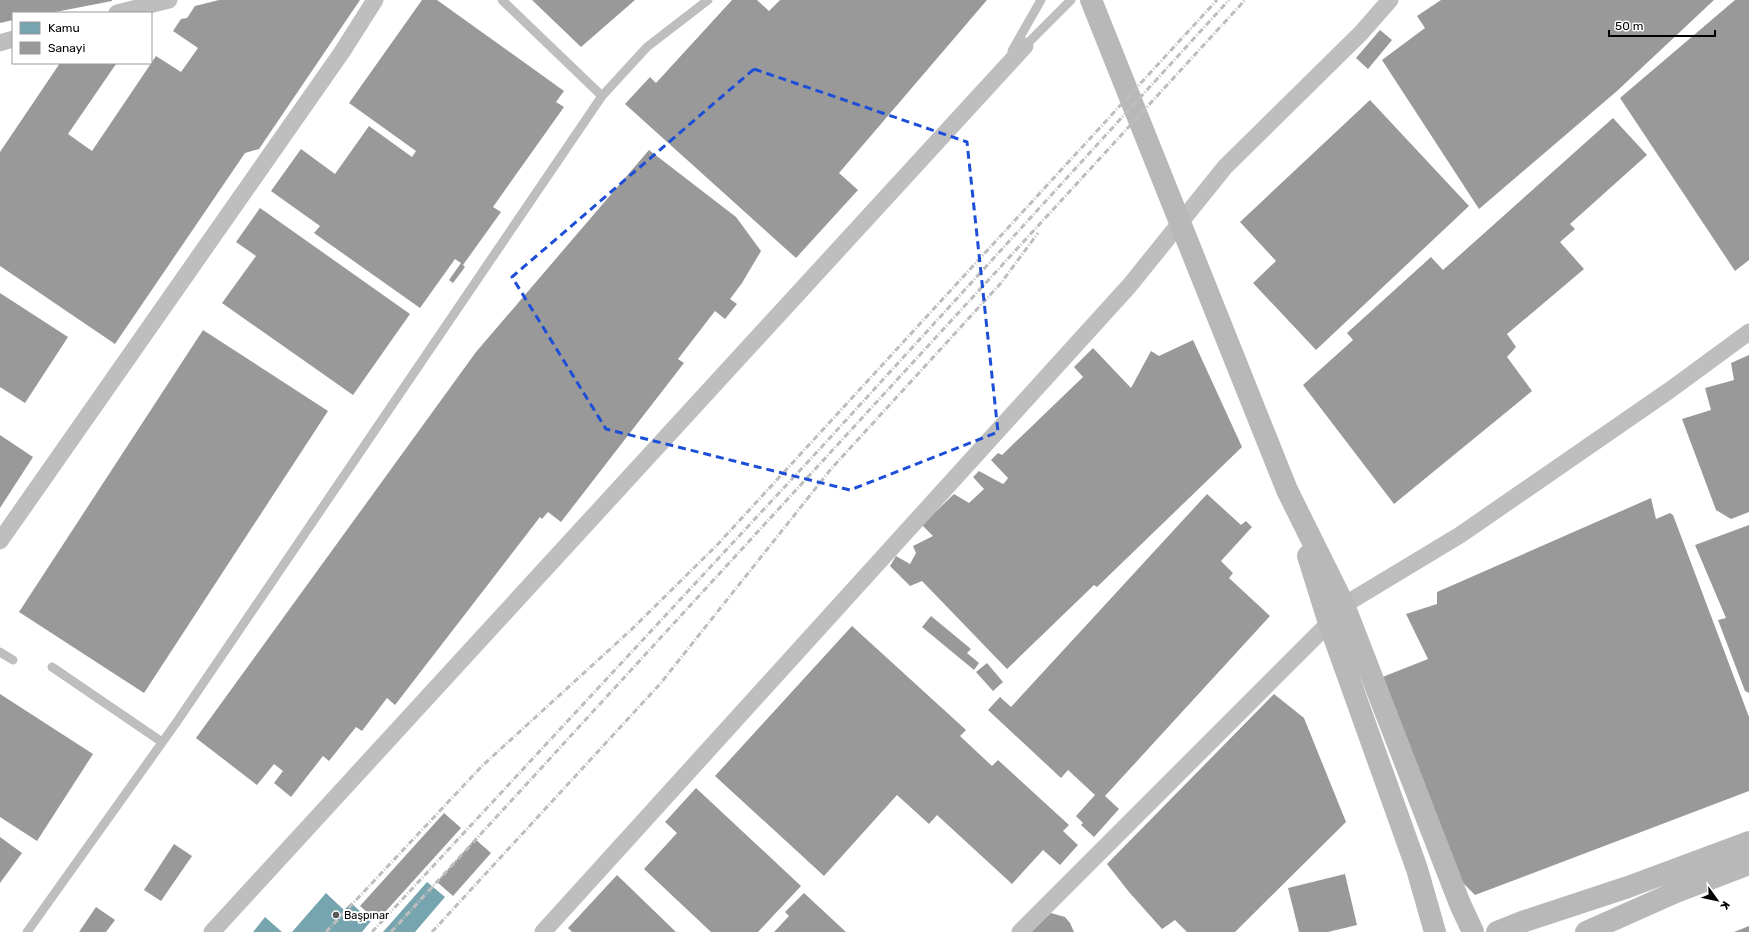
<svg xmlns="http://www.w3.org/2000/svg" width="1749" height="932" font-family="Rubik,sans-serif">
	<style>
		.public { fill: #76a5af }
		.industry { fill: #999 }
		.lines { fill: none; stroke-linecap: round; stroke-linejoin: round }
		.lane { stroke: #bebebe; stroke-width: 9 }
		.street { stroke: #bebebe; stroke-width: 17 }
		.secondary { stroke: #b8b8b8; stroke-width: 22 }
		.rail { stroke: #bebebe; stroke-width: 3; stroke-dasharray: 6 2 1 2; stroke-linecap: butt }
		.marked { fill: none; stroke: #1d4ed8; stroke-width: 3; stroke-dasharray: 8 5; stroke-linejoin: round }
		.poi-dot { fill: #595959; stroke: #fff; stroke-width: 1.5 }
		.labels { text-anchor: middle; stroke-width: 4; stroke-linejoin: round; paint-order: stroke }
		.poi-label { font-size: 11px; fill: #000; stroke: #fff; text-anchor: start }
	</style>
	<rect width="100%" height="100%" fill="#fff"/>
	<path class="public" d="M427 882 445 897 415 932H383Z
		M326 893 344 910 351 903 371 921 362 932H292Z
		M265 917 282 932H253Z"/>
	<path class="industry" d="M0 0H112V1L50 13H13V20L0 23Z
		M219 0H360L259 149 245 153 115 344 0 266V152L60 63H115L116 64 68 134 92 151 156 56 181 72 198 48 173 31 181 19 187 18 195 6Z
		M422 0H437L564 91 556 102 564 107 493 207 501 212 463 265 465 267 453 283 449 280 461 263 455 259 420 308 314 233 320 226 271 191 301 149 335 174 369 126 412 157 416 151 349 103Z
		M532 0H635L581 47Z
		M732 0H757L769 11 780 0H987L839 173 858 190 796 258 625 104 650 77 656 83Z
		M1441 0H1714L1617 91 1479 209 1382 60 1425 28 1417 16Z
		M1735 0H1749V260L1735 271 1620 98Z
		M1380 30 1392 40 1368 69 1356 58Z
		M1370 100 1469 206 1316 350 1253 283 1276 261 1240 222Z
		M1613 118 1647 155 1570 224 1575 229 1560 242 1584 269 1507 334 1516 347 1507 357 1532 391 1394 504 1303 385 1353 340 1347 333 1431 257 1443 270Z
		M649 150 736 217 761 251 742 283 730 299 737 304 725 319 715 311 678 359 684 363 561 522 548 512 542 519 540 517 395 705 387 698 362 731 356 727 329 761 323 756 291 797 274 783 283 771 274 764 257 785 196 738 476 352Z
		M260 208 410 314 353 395 222 303 256 256 236 242Z
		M0 293 68 337 25 403 0 387Z
		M203 330 328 411 144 693 19 612Z
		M1193 340 1242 447 1097 587 1094 585 1007 669 922 581 910 586 890 566 896 556 910 564 916 553 913 546 933 536 922 525 954 494 969 503 984 489 973 477 979 471 1003 484 1006 481 1008 478 991 460 998 453 1002 455 1083 377 1074 367 1093 348 1131 388 1151 351 1159 356Z
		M1749 355V512L1731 519 1716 510 1682 419 1711 410 1705 388 1734 380 1731 363Z
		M0 435 33 457 0 508Z
		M1207 494 1241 525 1246 521 1252 527 1221 561 1233 573 1229 578 1270 616 1105 796 1119 809 1094 837 1081 825 1083 823 1076 816 1095 795 1068 770 1061 778 988 710 1000 697 1011 707Z
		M1651 498 1656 519 1670 513 1673 515 1749 717V791L1475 895 1458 878 1380 678 1428 659 1406 614 1437 604V592Z
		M1749 525V693L1745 691 1718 620 1726 618 1695 545Z
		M931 616 971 649 967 653 979 663 974 670 922 627Z
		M852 626 966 730 960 736 992 766 998 760 1069 825 1063 831 1078 845 1060 865 1043 850 1012 884 937 815 929 824 897 795 824 876 715 776Z
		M987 663 1003 682 993 691 976 672Z
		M0 694 93 754 37 841 0 817Z
		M1274 694 1304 718 1346 822 1235 932H1187L1175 920 1162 929 1129 892 1107 864Z
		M696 788 801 886 758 932H711L644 869 677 833 665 822Z
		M444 813 461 828 377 921 360 906Z
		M0 837 22 853 0 883Z
		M475 839 491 853 453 896 437 882Z
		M174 844 192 856 161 901 144 890Z
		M1345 874 1357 925 1328 932H1299L1288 888Z
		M617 875 676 932H572L568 928Z
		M804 893 846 932H774L789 916 785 912Z
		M96 907 115 920 106 932H79Z
		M1051 913 1065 917 1070 923 1074 932H1028Z
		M1749 926V932H1734Z"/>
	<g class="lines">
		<path class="lane" d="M502 0 602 96
			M1025 46 1071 0
			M1012 51 1041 0
			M0 652 13 660
			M52 667 162 742
			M27 932 176 723 602 96 647 47 708 0"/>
		<path class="street" d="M117 13 169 0
			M0 43 13 39
			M0 541 342 52 375 0
			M212 932 1025 46
			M543 932 1130 285 1225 167 1361 33 1390 0
			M1020 932 1329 623 1344 605 1460 535 1670 390 1749 332"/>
		<path class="secondary" d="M1091 0 1287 490 1344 605 1460 904 1473 932
			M1308 556 1329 623 1417 869 1435 932
			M1497 932 1522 922 1628 887 1749 842
			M1586 932 1676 892 1749 864"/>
		<path class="rail" d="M326 932 482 766 632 629 718 544 1217 0
			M372 932 817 452 1229 0
			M391 932 1245 0
			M432 932 660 684 831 469 1001 283 1038 233"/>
	</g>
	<path class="marked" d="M754 69 967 142 998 432 850 490 606 429 512 277Z"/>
	<circle class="poi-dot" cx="336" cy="915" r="4"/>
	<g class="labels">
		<g class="poi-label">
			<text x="344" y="919">Başpınar</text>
		</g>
	</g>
	<rect x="12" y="12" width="140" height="52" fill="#ffffff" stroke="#999999"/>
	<rect x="20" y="22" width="20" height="12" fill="#76a5af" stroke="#999999"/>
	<text x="48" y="32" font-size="12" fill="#000000">Kamu</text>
	<rect x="20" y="42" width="20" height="12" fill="#999999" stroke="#999999"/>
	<text x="48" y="52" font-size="12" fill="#000000">Sanayi</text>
	<g transform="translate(1717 900) rotate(123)" stroke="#ffffff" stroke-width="3" paint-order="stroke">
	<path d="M0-3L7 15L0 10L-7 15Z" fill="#000000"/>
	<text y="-6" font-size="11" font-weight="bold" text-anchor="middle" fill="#000000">K</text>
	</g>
	<path d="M1609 30v6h106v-6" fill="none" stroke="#000000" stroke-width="2"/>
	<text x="1615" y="30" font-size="12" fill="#000000" stroke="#ffffff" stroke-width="3" paint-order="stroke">50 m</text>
</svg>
